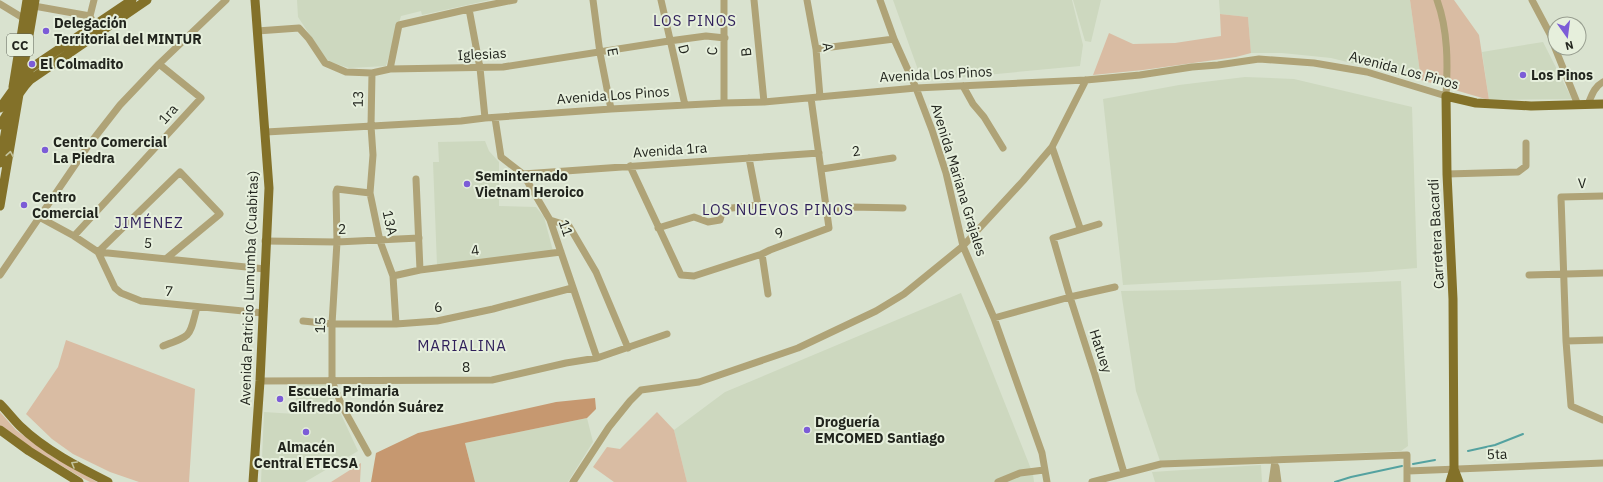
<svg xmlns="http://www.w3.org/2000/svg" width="1603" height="482" font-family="'IBM Plex Sans',sans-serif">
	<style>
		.built { fill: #cdd8bf }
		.green { fill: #d9bca3 }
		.forest { fill: #c69870 }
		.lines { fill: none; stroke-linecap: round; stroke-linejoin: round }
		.stream { stroke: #54a2a0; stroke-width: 2 }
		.minor { stroke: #afa377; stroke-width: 7 }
		.major { stroke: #837129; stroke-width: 9 }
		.oneway { stroke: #c3c39d }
		.poi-dot { fill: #7c5cd7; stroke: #e6efdc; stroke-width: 1.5 }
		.labels { text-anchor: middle; stroke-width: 4; stroke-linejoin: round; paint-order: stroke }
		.shield { fill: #e6efdc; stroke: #5d6257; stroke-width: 1 }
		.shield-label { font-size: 13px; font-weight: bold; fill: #22251e }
		.poi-label { font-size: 14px; font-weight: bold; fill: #22251e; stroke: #e6efdc; text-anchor: start }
		.street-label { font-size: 14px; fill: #22251e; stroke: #e6efdc }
		.neighbourhood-label { font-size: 15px; letter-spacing: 1px; fill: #2f1f5a; stroke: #e6efdc }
	</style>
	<rect width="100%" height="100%" fill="#d9e2cf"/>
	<path class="built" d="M297 0H490L422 15 421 11 401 16 386 66 349 68 327 61 298 17Z
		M893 0H1072L1083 45 1080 66 922 81Z
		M1073 0H1101L1091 42 1085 41Z
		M1219 0H1410L1421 80 1331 58 1282 53H1251L1248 17 1220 14Z
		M1543 42 1572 99 1489 100 1482 52Z
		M1245 77 1294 79 1412 107 1417 268 1368 272 1123 285 1103 99 1179 85Z
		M485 141 489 151 499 162V206L536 207 544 217 553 251 437 265 433 162H439L438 142Z
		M1401 281 1408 446 1401 451 1160 461 1136 391 1121 291 1188 290Z
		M961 293 1033 474 1034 482H687L674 430 725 392Z
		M297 383 327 384 358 451 305 482H261L264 412 295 414Z
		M587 418 593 442 568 482H475L465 443Z
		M1261 465 1262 482H1155L1152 472Z"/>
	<path class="green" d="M1410 0H1454L1479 35 1489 100 1421 80Z
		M1220 14 1248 17 1251 53 1236 57 1143 70 1093 75 1109 33 1133 44 1175 43 1221 36Z
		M66 340 195 389 189 482H139L110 472 73 454 52 439 26 414 58 367Z
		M0 412 16 430 50 455 97 482H90L82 478 30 447 0 426Z
		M657 412 674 430 687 482H614L593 467 607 447 620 449Z
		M361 463 360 482H331Z"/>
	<path class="forest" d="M595 398 596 409 587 418 465 443 475 482H371L376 453 418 433 556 402Z"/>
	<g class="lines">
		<path class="stream" d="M1468 451 1495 445 1523 434
			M1413 464 1435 460
			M1335 482 1351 477 1402 466"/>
		<path class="minor" d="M593 0 600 53 611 109
			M661 0 685 105
			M754 0 764 102
			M807 0 816 49 820 97
			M880 0 894 39 916 88 932 130 946 173 963 246 994 318 1042 453 1047 482
			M1532 0 1550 34 1555 47
			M0 4 28 21
			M34 6 90 16
			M469 9 480 68 485 118
			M92 20 90 16 94 0
			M257 31 299 28 309 39 325 63 346 72 372 73 390 69 503 67 669 41 706 36 725 38
			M1555 48 1578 105
			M816 49 894 39
			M390 69 399 25 469 9 514 0
			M372 73 371 126 373 155 370 193 380 241 393 276 396 324
			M963 86 973 104 984 117 1003 148
			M724 103V0
			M1588 104C1592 95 1594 87 1603 82
			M495 118 501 157 523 174 550 220 597 358
			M266 132 461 121 485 118 611 109 724 103 764 102 916 88 1086 80 1140 75 1192 67 1218 65 1259 59 1314 63 1367 72 1446 96C1448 64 1448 30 1437 0
			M1052 147 1080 228
			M630 166 681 275 694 276 762 254 770 250 829 228 811 98
			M822 169 893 158
			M523 174 819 153
			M1447 174 1518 172 1526 166V143
			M416 179 420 270
			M1603 196 1561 197 1566 341 1571 406 1603 420
			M828 212 850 207 903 208
			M39 217 74 236 98 252 265 269
			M550 220 569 226 596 272 628 348
			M1099 224 1053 238 1070 297 1095 375 1124 473
			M658 228 694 217 708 222 720 220 723 209 758 205 749 158
			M74 236 201 98 159 64
			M265 241 337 242 419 238
			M762 254 768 294
			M167 258 220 214 180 172 98 252 115 288 121 293 141 301 263 313
			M0 275 88 146 120 105 159 64 226 0
			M1529 275 1603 273
			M393 276 420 270 561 252
			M994 318 1070 297 1115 287
			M303 321 332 324H396L437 321 493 309 572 288
			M1566 341 1603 340
			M163 346C193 335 189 337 197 307
			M260 381 492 380 566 363 597 358 667 334
			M368 453 342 406 332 381V324L337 242 336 192 337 189 370 193
			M1276 467 1278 482
			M1408 471 1603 463
			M573 482 609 427 630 401 641 390 699 382 798 348 876 311 904 294 963 246 1023 181 1052 147 1086 80
			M998 482 1020 473 1044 470
			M1092 482 1161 464 1407 455V482
			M1272 482 1275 461"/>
		<path class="major" d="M13 87 27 0
			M0 108 23 76 31 68 132 0
			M0 125C10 111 17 93 30 80L147 0
			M0 163 8 117
			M0 206 35 0
			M0 404C7 411 13 419 20 426 45 450 78 467 108 482
			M0 430 29 451 79 482
			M1454 469 1453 299 1447 174 1446 96 1476 103 1531 106 1603 104
			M253 482 260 381 269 188 255 0
			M1450 482 1454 469 1459 482"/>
	</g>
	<defs><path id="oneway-chevron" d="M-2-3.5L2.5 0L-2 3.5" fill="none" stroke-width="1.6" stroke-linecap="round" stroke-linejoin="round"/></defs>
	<g class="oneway">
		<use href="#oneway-chevron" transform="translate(10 154) rotate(-80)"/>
		<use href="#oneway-chevron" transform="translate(74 464) rotate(-150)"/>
	</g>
	<g class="poi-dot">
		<circle cx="46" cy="31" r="4"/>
		<circle cx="32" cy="64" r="4"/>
		<circle cx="1523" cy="75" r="4"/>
		<circle cx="45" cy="150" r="4"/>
		<circle cx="467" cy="184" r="4"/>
		<circle cx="24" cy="205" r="4"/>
		<circle cx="280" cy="399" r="4"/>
		<circle cx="807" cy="430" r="4"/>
		<circle cx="306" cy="432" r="4"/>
	</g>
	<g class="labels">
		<rect class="shield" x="7" y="34" width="26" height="22" rx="3"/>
		<g class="shield-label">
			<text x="20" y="50">CC</text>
		</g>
		<g class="poi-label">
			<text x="54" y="28">Delegación<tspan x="54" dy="16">Territorial del MINTUR</tspan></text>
			<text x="40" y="69">El Colmadito</text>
			<text x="1531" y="80">Los Pinos</text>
			<text x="53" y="147">Centro Comercial<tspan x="53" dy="16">La Piedra</tspan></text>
			<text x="475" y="181">Seminternado<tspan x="475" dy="16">Vietnam Heroico</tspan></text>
			<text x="32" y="202">Centro<tspan x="32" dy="16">Comercial</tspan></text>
			<text x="288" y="396">Escuela Primaria<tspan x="288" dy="16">Gilfredo Rondón Suárez</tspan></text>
			<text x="815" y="427">Droguería<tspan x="815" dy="16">EMCOMED Santiago</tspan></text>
			<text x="306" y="452" text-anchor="middle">Almacén<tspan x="306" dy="16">Central ETECSA</tspan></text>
		</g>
		<g class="street-label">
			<text transform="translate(828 47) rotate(83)" y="5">A</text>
			<text transform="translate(684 49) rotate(76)" y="5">D</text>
			<text transform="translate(712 51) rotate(-89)" y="5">C</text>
			<text transform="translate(613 52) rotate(80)" y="5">E</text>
			<text transform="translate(746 52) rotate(-96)" y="5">B</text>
			<text transform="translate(482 54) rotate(-3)" y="5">Iglesias</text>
			<text transform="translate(1404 70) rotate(15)" y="5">Avenida Los Pinos</text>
			<text transform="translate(936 74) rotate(-3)" y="5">Avenida Los Pinos</text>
			<text transform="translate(613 95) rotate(-4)" y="5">Avenida Los Pinos</text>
			<text transform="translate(358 99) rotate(-89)" y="5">13</text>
			<text transform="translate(168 114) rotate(-48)" y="5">1ra</text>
			<text transform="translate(670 150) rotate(-4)" y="5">Avenida 1ra</text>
			<text transform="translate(856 151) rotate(-9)" y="5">2</text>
			<text transform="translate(959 180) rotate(73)" y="5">Avenida Mariana Grajales</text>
			<text transform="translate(1582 183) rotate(-2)" y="5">V</text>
			<text transform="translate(390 223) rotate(78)" y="5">13A</text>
			<text transform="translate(566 228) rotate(71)" y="5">11</text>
			<text transform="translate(342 229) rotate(-1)" y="5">2</text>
			<text transform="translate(779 233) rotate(-19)" y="5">9</text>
			<text transform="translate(1436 234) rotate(-93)" y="5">Carretera Bacardí</text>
			<text transform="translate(148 243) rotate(5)" y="5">5</text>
			<text transform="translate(475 250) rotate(-7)" y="5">4</text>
			<text transform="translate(249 288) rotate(-88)" y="5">Avenida Patricio Lumumba (Cuabitas)</text>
			<text transform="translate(169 291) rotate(6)" y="5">7</text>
			<text transform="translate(438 307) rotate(-9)" y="5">6</text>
			<text transform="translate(320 325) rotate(-88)" y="5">15</text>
			<text transform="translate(1101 351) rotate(72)" y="5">Hatuey</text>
			<text transform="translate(466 367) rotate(-1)" y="5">8</text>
			<text transform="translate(1497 454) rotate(-2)" y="5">5ta</text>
		</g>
		<g class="neighbourhood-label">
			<text x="695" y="26">LOS PINOS</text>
			<text x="778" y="215">LOS NUEVOS PINOS</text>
			<text x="149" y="228">JIMÉNEZ</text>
			<text x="462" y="351">MARIALINA</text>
		</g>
	</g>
	<g transform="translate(1567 36) rotate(166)"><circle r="19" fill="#e6efdc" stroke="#989e90"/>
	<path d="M0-3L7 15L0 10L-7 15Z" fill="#7c5cd7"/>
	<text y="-6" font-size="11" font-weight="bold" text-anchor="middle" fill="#22251e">N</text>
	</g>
</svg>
